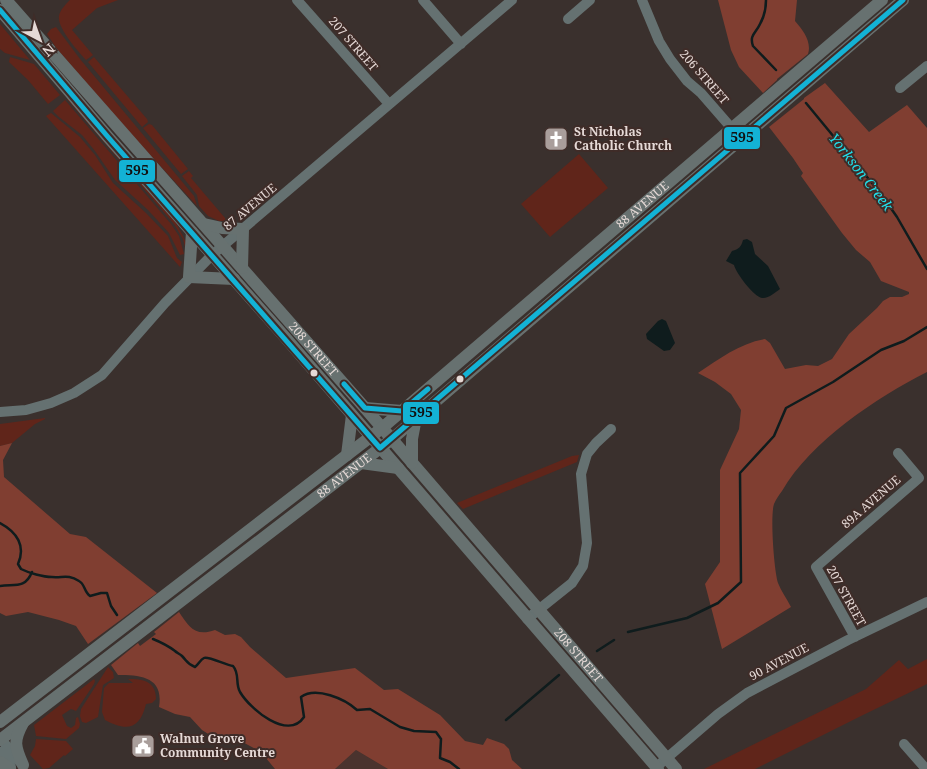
<svg xmlns="http://www.w3.org/2000/svg" width="927" height="769" font-family="'Noto Serif',serif">
	<style>
		.built { fill: #4a332e }
		.green { fill: #60251a }
		.forest { fill: #803e31 }
		.water { fill: #0f1c1d }
		.lines { fill: none; stroke-linecap: round; stroke-linejoin: round }
		.stream { stroke: #0f1c1d; stroke-width: 2.5 }
		.minor { stroke: #657171; stroke-width: 10 }
		.major { stroke: #677170; stroke-width: 12 }
		.bus-1-casing { stroke: #3f2c28; stroke-width: 9 }
		.bus-1 { stroke: #13b2d5; stroke-width: 5 }
		.bus-dot { fill: #e5d9d6; stroke: #3f2c28; stroke-width: 2 }
		.labels { text-anchor: middle; stroke-width: 4; stroke-linejoin: round; paint-order: stroke }
		.street-label { font-size: 12px; fill: #e5d9d6; stroke: #3f2c28 }
		.poi-label { font-size: 12px; font-weight: bold; fill: #e5d9d6; stroke: #3f2c28; text-anchor: start }
		.water-label { font-size: 14px; font-style: italic; fill: #21dfea; stroke: #3f2c28 }
		.line-badge { stroke: #3f2c28; stroke-width: 2 }
		.pale-badge-label { font-size: 14px; text-anchor: middle; font-weight: bold; fill: #111 }
	</style>
	<rect width="100%" height="100%" fill="#3a302d"/>
	<path class="built" d="M356 750 388 769H335Z"/>
	<path class="green" d="M70 0H118L97 8 72 30 93 55 86 60C78 51 57 28 59 16 60 10 66 4 70 0Z
		M0 24 30 60 5 53 0 49Z
		M56 27 80 59 194 196 197 206 133 136 57 49 47 34 51 29Z
		M10 57 34 64 60 95 48 104 28 80 9 62Z
		M94 57 147 119 148 122 142 127 88 62Z
		M68 98 175 221 186 242V251L183 239 174 224 67 99Z
		M65 100 171 224 179 236 184 254 180 255 169 233 148 210 115 180 95 151 82 135 59 117 53 111Z
		M51 113 80 137 95 155 113 183 146 213 168 236 177 258 182 262 180 267 46 116Z
		M149 124 152 125 188 169 181 174 143 128Z
		M579 154 608 188 550 237 521 204Z
		M189 171 193 176 191 178 225 218 226 221H219L208 216 199 206 197 195 182 176Z
		M45 418V419L35 424 12 443 0 446V424Z
		M579 455 577 462 463 509 457 503 572 456Z
		M927 659V684L923 686 863 715 755 769H704L866 689 899 660 908 669Z
		M108 667 113 672 114 678 103 685 98 717 86 723 82 722 80 716 81 709Z
		M94 679 95 681 94 684 76 711 71 709 62 715 67 726 71 728 75 725 76 718 78 717 80 724 79 728 66 739 36 736 34 725Z
		M128 679C143 679 156 681 156 699L152 703 146 704C140 729 127 732 105 720L102 712 104 688 109 683H133Z
		M36 739 66 741 73 749 65 756 64 755 49 768 43 769 30 755 35 746Z"/>
	<path class="forest" d="M718 0H797L795 21C803 30 812 42 808 54L777 79V80L763 93 739 67 731 50Z
		M825 83 869 132 907 105 927 128V372C876 398 811 441 782 491 779 495 776 499 774 504 770 516 774 570 778 583 781 591 787 599 791 607L722 649 705 584 720 562V470L739 429 741 410 731 394 715 382 698 373C719 359 740 343 765 339L770 343 785 369 806 365 818 366 832 359 849 334 877 308 883 301 890 297H902L909 294V292L881 281 870 262 856 250 842 233 801 176 803 173 793 158 769 127 804 99V98Z
		M12 443 3 460 4 477 70 534 86 537 157 593 88 644 76 626 59 620 28 612 6 616 0 613V446Z
		M179 612C189 627 195 637 215 630L225 635 235 634 241 637 250 647 286 678 355 668 384 690 398 689 440 715 465 741 483 745 487 738 504 744 509 749 512 760 522 769H388L356 750 335 769H275L261 752 237 739 213 737 202 730 190 717 175 714 159 707C164 677 141 675 118 675L111 665 138 643 140 646 156 634 154 632Z"/>
	<path class="water" d="M747 239 752 242 755 254 768 266 780 289C776 292 768 299 762 298 754 297 736 273 734 265L726 261 732 251C739 249 741 247 743 240Z
		M662 319 666 321 675 343 670 350 664 351 647 339 646 334 658 321Z"/>
	<g class="lines">
		<path class="stream" d="M766 0C766 8 764 17 760 24 756 33 749 35 753 46L776 70
			M806 103 881 194 897 217 927 269
			M0 523C17 532 26 546 18 564L21 569C29 573 43 577 52 577 63 578 68 574 79 581 85 584 84 592 90 596L101 593H107L111 606 117 615
			M0 586C15 584 25 589 32 572
			M628 632 687 618 718 603 741 582 740 473 774 436 786 408 833 382 881 350 904 341 927 327
			M153 639C163 643 167 645 175 651 177 653 180 654 182 656 187 661 187 664 195 667 199 664 200 660 204 658 208 656 226 665 233 666 240 674 235 683 240 692 250 709 288 741 304 717L301 697C316 686 345 699 357 710L370 709 400 727 414 731 436 732 441 739 440 758 450 762 459 769
			M597 651 614 640
			M506 720 559 675"/>
		<path class="minor" d="M297 0 389 104
			M423 0 461 44
			M642 0 659 41 670 59 687 81 701 93 741 139
			M568 19 590 0
			M900 88 927 66
			M0 412 26 410 51 403 74 393 102 375 165 303 212 255 512 0
			M527 619 572 583 583 566 587 543 581 474 587 454 596 443 611 429
			M855 637 816 567 919 478 898 453
			M0 738 20 762
			M904 744 926 769
			M0 752 11 767
			M661 763 718 714 747 693 848 640 927 602"/>
		<g class="major">
			<path id="s1" d="M6 0 365 408 676 769"/>
			<path d="M0 10 108 137 284 336 658 769"/>
			<path d="M204 224 222 228 243 229 242 268"/>
			<path d="M192 232 189 277 234 279"/>
			<path d="M365 408 402 411"/>
			<path d="M347 455 352 415"/>
			<path d="M361 463 398 468"/>
			<path d="M412 463V439L416 418"/>
			<path id="s2" d="M0 722 382 428 882 0"/>
			<path id="s3" d="M0 740 392 439 903 0"/>
			<path d="M0 762 10 769"/>
			<path d="M23 765C15 747 13 741 23 723"/>
		</g>
		<g class="bus-1-casing">
			<path id="bus-1" d="M0 10 108 137 380 448 903 0
				M344 384 365 408 402 411 428 389"/>
		</g>
		<use href="#bus-1" class="bus-1"/>
	</g>
	<defs>
		<g id="church-square" transform="scale(1.25)"><rect x="-9" y="-9" width="18" height="18" rx="4" fill="#a99e9b" stroke="#3f2c28"/><path d="M-1.2-6h2.4v3.5h3.3v2.4h-3.3V6h-2.4V-.1h-3.3v-2.4h3.3Z" fill="#fff"/></g>
		<g id="civic-square" transform="scale(1.25)"><rect x="-9" y="-9" width="18" height="18" rx="4" fill="#a99e9b" stroke="#3f2c28"/><path d="M-.6-6.5H3V-4.5H.6V-3L4-1V1h2V6H-6V1h2V-1L-.6-3ZM-1.2 2.5V6h2.4V2.5Z" fill="#fff"/></g>
	</defs>
	<g fill-rule="evenodd">
		<use href="#church-square" x="556" y="139"/>
		<use href="#civic-square" x="143" y="746"/>
	</g>
	<g class="bus-dot">
		<circle cx="314" cy="373" r="4.5"/>
		<circle cx="460" cy="379" r="4.5"/>
	</g>
	<g class="labels">
		<g class="street-label">
			<text transform="translate(353 44) rotate(49)" y="4">207 STREET</text>
			<text transform="translate(704 77) rotate(49)" y="4">206 STREET</text>
			<text dy="4" stroke="none"><textPath href="#s2" startOffset="825">88 AVENUE</textPath></text>
			<text transform="translate(250 207) rotate(-40)" y="4">87 AVENUE</text>
			<text dy="4" stroke="none"><textPath href="#s1" startOffset="465">208 STREET</textPath></text>
			<text dy="4" stroke="none"><textPath href="#s3" startOffset="434">88 AVENUE</textPath></text>
			<text transform="translate(871 502) rotate(-41)" y="4">89A AVENUE</text>
			<text transform="translate(846 596) rotate(61)" y="4">207 STREET</text>
			<text dy="4" stroke="none"><textPath href="#s1" startOffset="870">208 STREET</textPath></text>
			<text transform="translate(779 662) rotate(-28)" y="4">90 AVENUE</text>
		</g>
		<g class="poi-label">
			<text x="574" y="136">St Nicholas<tspan x="574" dy="14">Catholic Church</tspan></text>
			<text x="160" y="743">Walnut Grove<tspan x="160" dy="14">Community Centre</tspan></text>
		</g>
		<g class="water-label">
			<text transform="translate(861 172) rotate(52)" y="5">Yorkson Creek</text>
		</g>
	</g>
	<g class="line-badge">
		<rect x="723" y="126" width="38" height="24" rx="5" fill="#13b2d5"/>
		<rect x="118" y="159" width="38" height="24" rx="5" fill="#13b2d5"/>
		<rect x="402" y="401" width="38" height="24" rx="5" fill="#13b2d5"/>
	</g>
	<g class="pale-badge-label">
		<text x="742" y="142">595</text>
		<text x="137" y="175">595</text>
		<text x="421" y="417">595</text>
	</g>
	<g transform="translate(40 40) rotate(139)" stroke="#3f2c28" stroke-width="4" paint-order="stroke">
	<path d="M0-4L9 19L0 12L-9 19Z" fill="#e5d9d6"/>
	<text y="-8" font-size="14" font-weight="bold" text-anchor="middle" fill="#e5d9d6">N</text>
	</g>
</svg>
